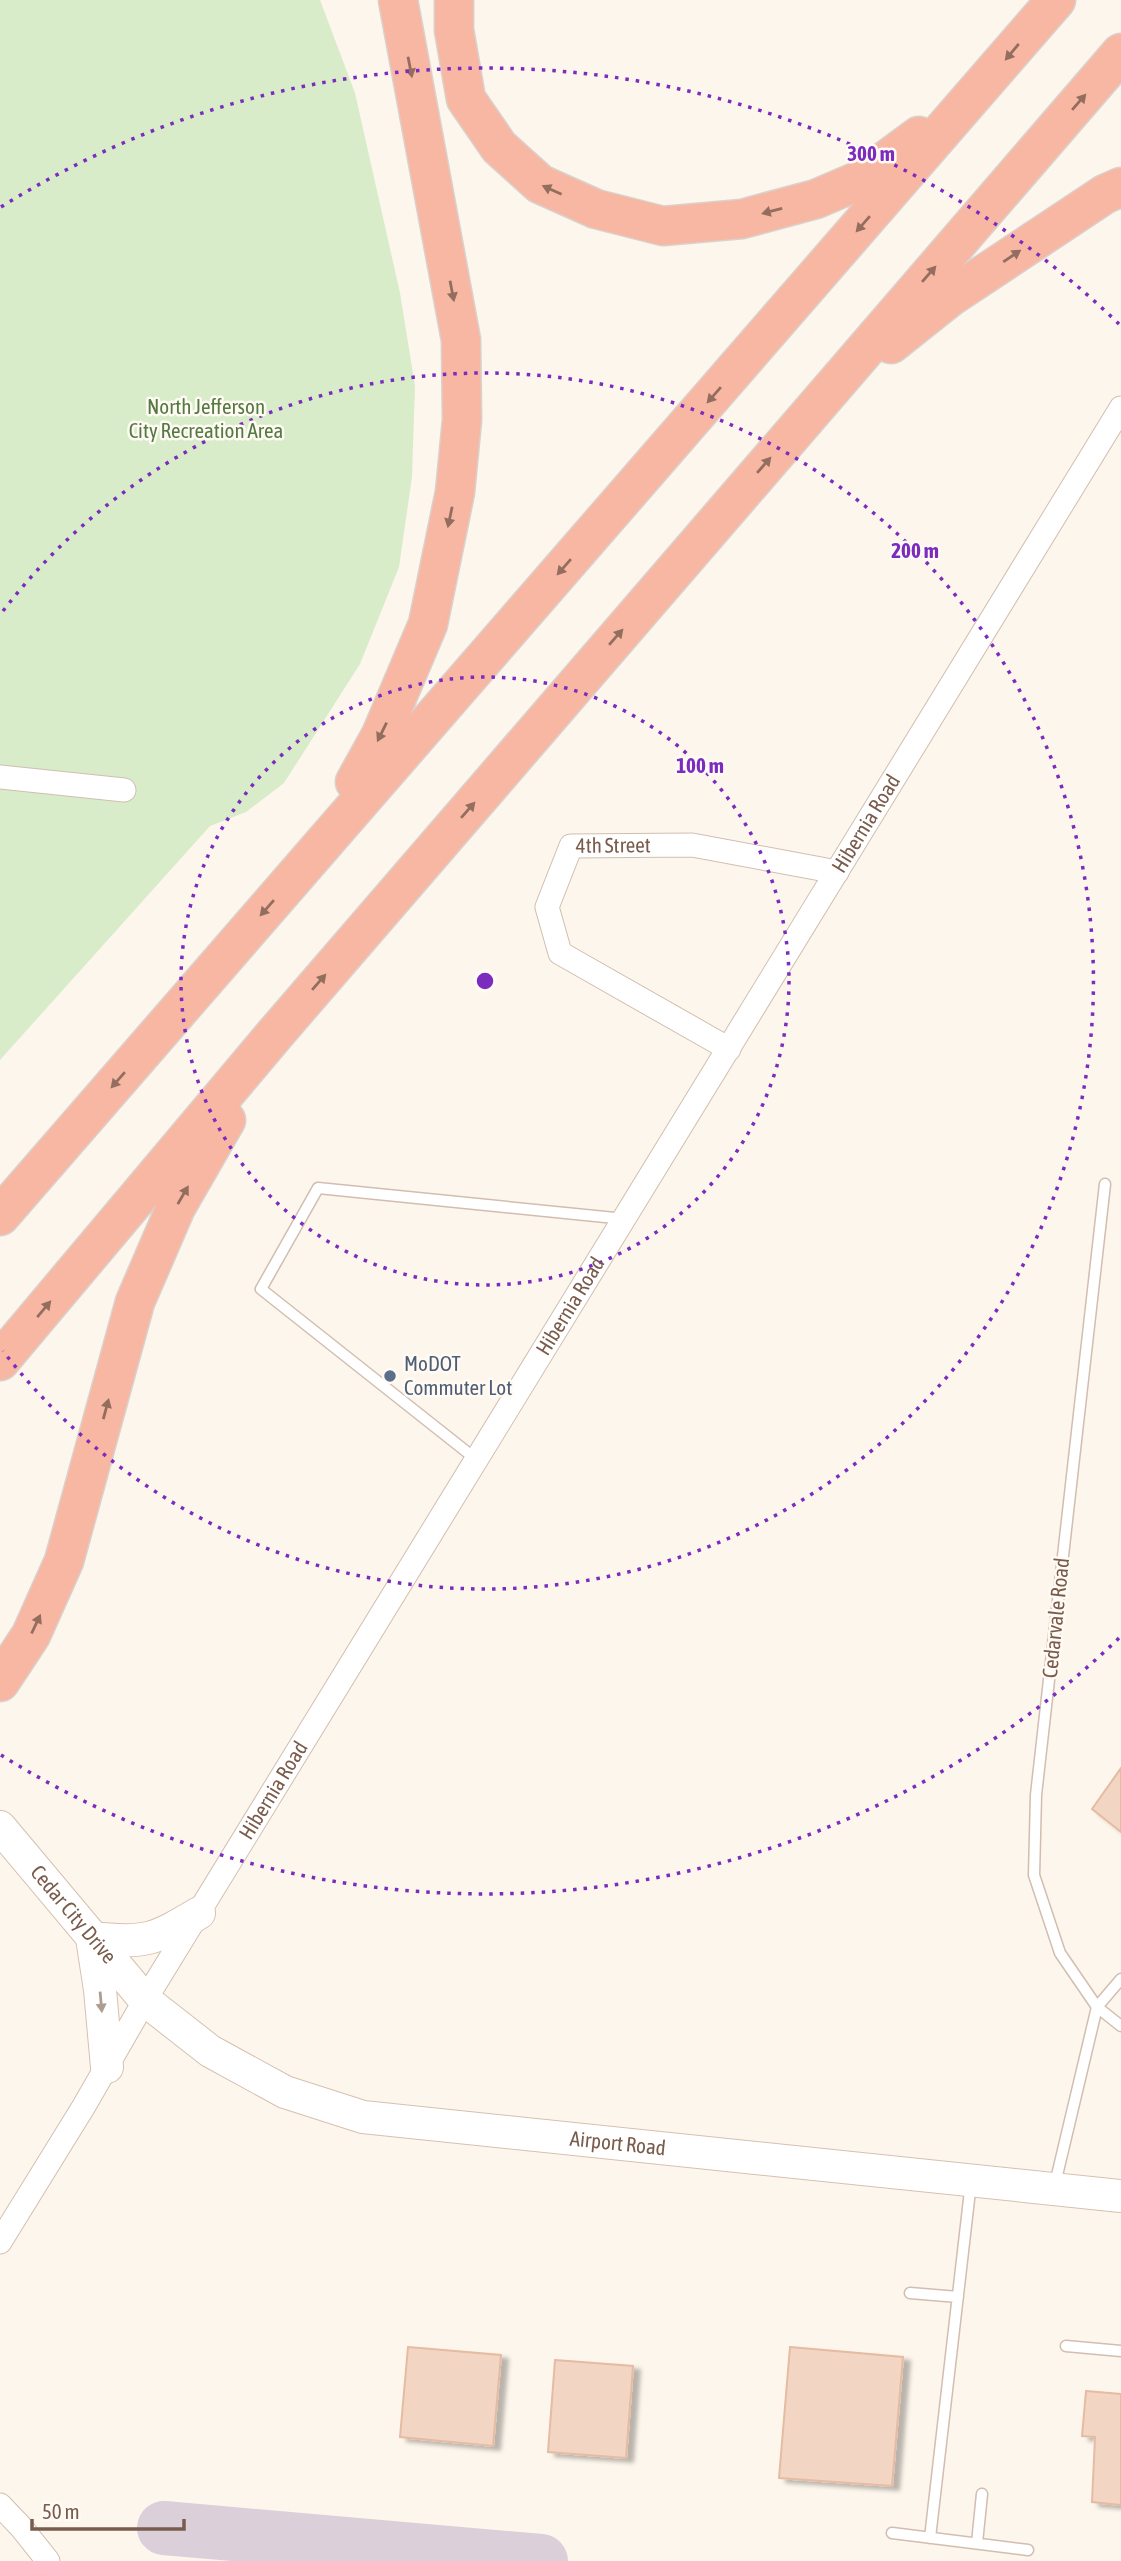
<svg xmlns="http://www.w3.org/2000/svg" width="1121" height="2561" font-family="'Asap Condensed',sans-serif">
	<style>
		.green { fill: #d8ecc9 }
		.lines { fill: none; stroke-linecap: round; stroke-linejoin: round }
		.taxiway { stroke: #dbcfda; stroke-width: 54 }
		.building { fill: #f3d5c3; stroke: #e6bba3; stroke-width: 2; filter: url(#shadow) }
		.lane-casing { stroke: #d1beb0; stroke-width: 13 }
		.street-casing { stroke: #d1beb0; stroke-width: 25 }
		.secondary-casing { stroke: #d6c0b0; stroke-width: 34 }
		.highway-casing { stroke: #dad1cd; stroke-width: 41 }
		.lane { stroke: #fff; stroke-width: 10 }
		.street { stroke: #fff; stroke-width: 23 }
		.secondary { stroke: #fff; stroke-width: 32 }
		.highway { stroke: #f7b7a3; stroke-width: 38 }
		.oneway { fill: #936e5e }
		.oneway2 { fill: #af9d94 }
		.ring { fill: none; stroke: #7b2cbf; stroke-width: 3.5; stroke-dasharray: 3.5 7 }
		.service-dot { fill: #5c6f8a; stroke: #fffaf3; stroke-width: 2.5 }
		.labels { text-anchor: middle; stroke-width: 5; stroke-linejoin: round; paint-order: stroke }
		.park-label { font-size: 21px; fill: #537a41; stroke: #fffaf3 }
		.street-label { font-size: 21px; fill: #7a5c4d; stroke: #fffaf3 }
		.service-label { font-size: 21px; fill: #4e5e75; stroke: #fffaf3; text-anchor: start }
		.centre { fill: #7b2cbf; stroke: #fffaf3; stroke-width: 3.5 }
		.ring-label { font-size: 21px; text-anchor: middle; font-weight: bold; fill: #7b2cbf; stroke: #fffaf3; stroke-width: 5; stroke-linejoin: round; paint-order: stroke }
	</style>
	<defs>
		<filter id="shadow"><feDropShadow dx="7" dy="4" stdDeviation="2" flood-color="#0004"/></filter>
	</defs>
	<rect width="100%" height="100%" fill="#fdf6ec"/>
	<path class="green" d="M0 0H320L355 93 400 293 415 386 412 477 399 567 360 664 284 783 246 812 210 826 0 1060Z"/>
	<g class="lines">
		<path class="taxiway" d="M164 2528 541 2561"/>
	</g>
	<path class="building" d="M1121 1768V1832L1092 1809Z
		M408 2347 501 2355 493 2446 400 2437Z
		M790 2347 903 2357 892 2486 779 2478Z
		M555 2360 633 2366 626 2458 548 2452Z
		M1086 2391 1121 2394V2505L1092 2502 1095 2437 1082 2436Z"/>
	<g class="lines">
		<g class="lane-casing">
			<path id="lane" d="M1105 1184 1036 1795 1034 1875 1060 1953 1097 2007 1121 2026
				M477 1460 261 1289 318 1188 625 1219
				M1054 2188 1097 2007 1121 1979
				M910 2293 958 2297
				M1066 2346 1121 2351
				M892 2533 1028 2550
				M930 2538 971 2182
				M977 2543 982 2494"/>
		</g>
		<g class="street-casing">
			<g id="street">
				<path d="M0 777 124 790"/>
				<path id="s1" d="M729 1049 560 953 547 907 571 846 692 845 837 872"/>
				<path id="s2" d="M0 2242 84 2106 145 2000 1121 408"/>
				<path d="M0 2505 21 2527 48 2561"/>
			</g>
		</g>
		<g class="secondary-casing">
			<g id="secondary">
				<path id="s3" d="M0 1827 145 2000 210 2051 285 2092 363 2117 1121 2196"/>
				<path d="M107 2067 100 1990 92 1938C145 1944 154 1940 199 1913"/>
			</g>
		</g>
		<g class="highway-casing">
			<path id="highway" d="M454 0V30L466 99 499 147 540 184 596 209 663 226 742 219 816 199 858 181 919 136
				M891 344 950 297 1105 194 1121 187
				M355 782 381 735 428 624 455 492 462 420 461 340 398 0
				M0 1216 1056 0
				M0 1361 275 1034 1121 53
				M0 1682 31 1635 64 1561 135 1302 176 1207 226 1120"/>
		</g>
		<use href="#lane" class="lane"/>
		<use href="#street" class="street"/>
		<use href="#secondary" class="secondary"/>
		<use href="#highway" class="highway"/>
	</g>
	<defs><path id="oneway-solid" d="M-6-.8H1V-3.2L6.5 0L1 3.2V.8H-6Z" transform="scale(1.75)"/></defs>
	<g class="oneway">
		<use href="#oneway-solid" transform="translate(1012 52) rotate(130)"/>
		<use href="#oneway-solid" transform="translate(410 67) rotate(79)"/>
		<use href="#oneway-solid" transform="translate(1079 102) rotate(-49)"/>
		<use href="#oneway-solid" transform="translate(552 190) rotate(-156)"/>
		<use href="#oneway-solid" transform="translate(772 211) rotate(165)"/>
		<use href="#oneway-solid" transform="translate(863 224) rotate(131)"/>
		<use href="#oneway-solid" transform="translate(1012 256) rotate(-34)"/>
		<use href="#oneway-solid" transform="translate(929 274) rotate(-49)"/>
		<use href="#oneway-solid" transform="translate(452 291) rotate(79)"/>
		<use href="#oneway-solid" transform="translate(714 395) rotate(131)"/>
		<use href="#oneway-solid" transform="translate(764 465) rotate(-49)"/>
		<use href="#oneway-solid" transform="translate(450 517) rotate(102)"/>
		<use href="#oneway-solid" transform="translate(564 567) rotate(131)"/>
		<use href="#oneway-solid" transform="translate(616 637) rotate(-49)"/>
		<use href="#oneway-solid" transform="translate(382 732) rotate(116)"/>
		<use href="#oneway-solid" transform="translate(468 810) rotate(-49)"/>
		<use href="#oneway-solid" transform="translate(267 908) rotate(131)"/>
		<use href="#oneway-solid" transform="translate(319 982) rotate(-49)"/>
		<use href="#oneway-solid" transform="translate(118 1080) rotate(131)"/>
		<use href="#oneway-solid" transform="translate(183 1195) rotate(-60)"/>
		<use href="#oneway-solid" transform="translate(44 1309) rotate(-50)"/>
		<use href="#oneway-solid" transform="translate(106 1409) rotate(-75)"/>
		<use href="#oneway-solid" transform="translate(36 1624) rotate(-65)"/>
	</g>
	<use class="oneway2" href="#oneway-solid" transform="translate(101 2002) rotate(85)"/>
	<g class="ring">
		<circle cx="485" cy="981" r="304"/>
		<path d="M3 611A608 608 0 1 1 3 1351"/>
		<path d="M1119 1638A913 913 0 0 1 1 1755M1 207A913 913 0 0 1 1119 324"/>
	</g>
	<circle class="service-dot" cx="390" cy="1376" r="7"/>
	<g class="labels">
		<g class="park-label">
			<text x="206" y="414">North Jefferson<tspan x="206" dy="24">City Recreation Area</tspan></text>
		</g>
		<g class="street-label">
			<text dy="7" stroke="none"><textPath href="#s2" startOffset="1662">Hibernia Road</textPath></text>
			<text dy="7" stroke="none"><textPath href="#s1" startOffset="350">4th Street</textPath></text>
			<text dy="7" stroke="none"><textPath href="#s2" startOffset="1096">Hibernia Road</textPath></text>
			<text transform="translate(1056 1618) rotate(-84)" y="7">Cedarvale Road</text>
			<text dy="7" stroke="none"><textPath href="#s2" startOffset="528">Hibernia Road</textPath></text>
			<text dy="7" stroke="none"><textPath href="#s3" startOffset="114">Cedar City Drive</textPath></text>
			<text dy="7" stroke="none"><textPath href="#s3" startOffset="732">Airport Road</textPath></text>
		</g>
		<g class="service-label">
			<text x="404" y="1371">MoDOT<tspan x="404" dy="24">Commuter Lot</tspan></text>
		</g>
	</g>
	<circle cx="485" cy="981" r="10" class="centre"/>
	<g class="ring-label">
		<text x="871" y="161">300 m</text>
		<text x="915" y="558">200 m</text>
		<text x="700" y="773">100 m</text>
	</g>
	<path d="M32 2519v10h152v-10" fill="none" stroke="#7a5c4d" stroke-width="3.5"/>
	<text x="42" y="2519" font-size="21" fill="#7a5c4d" stroke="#fffaf3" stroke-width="5" paint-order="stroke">50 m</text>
</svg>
